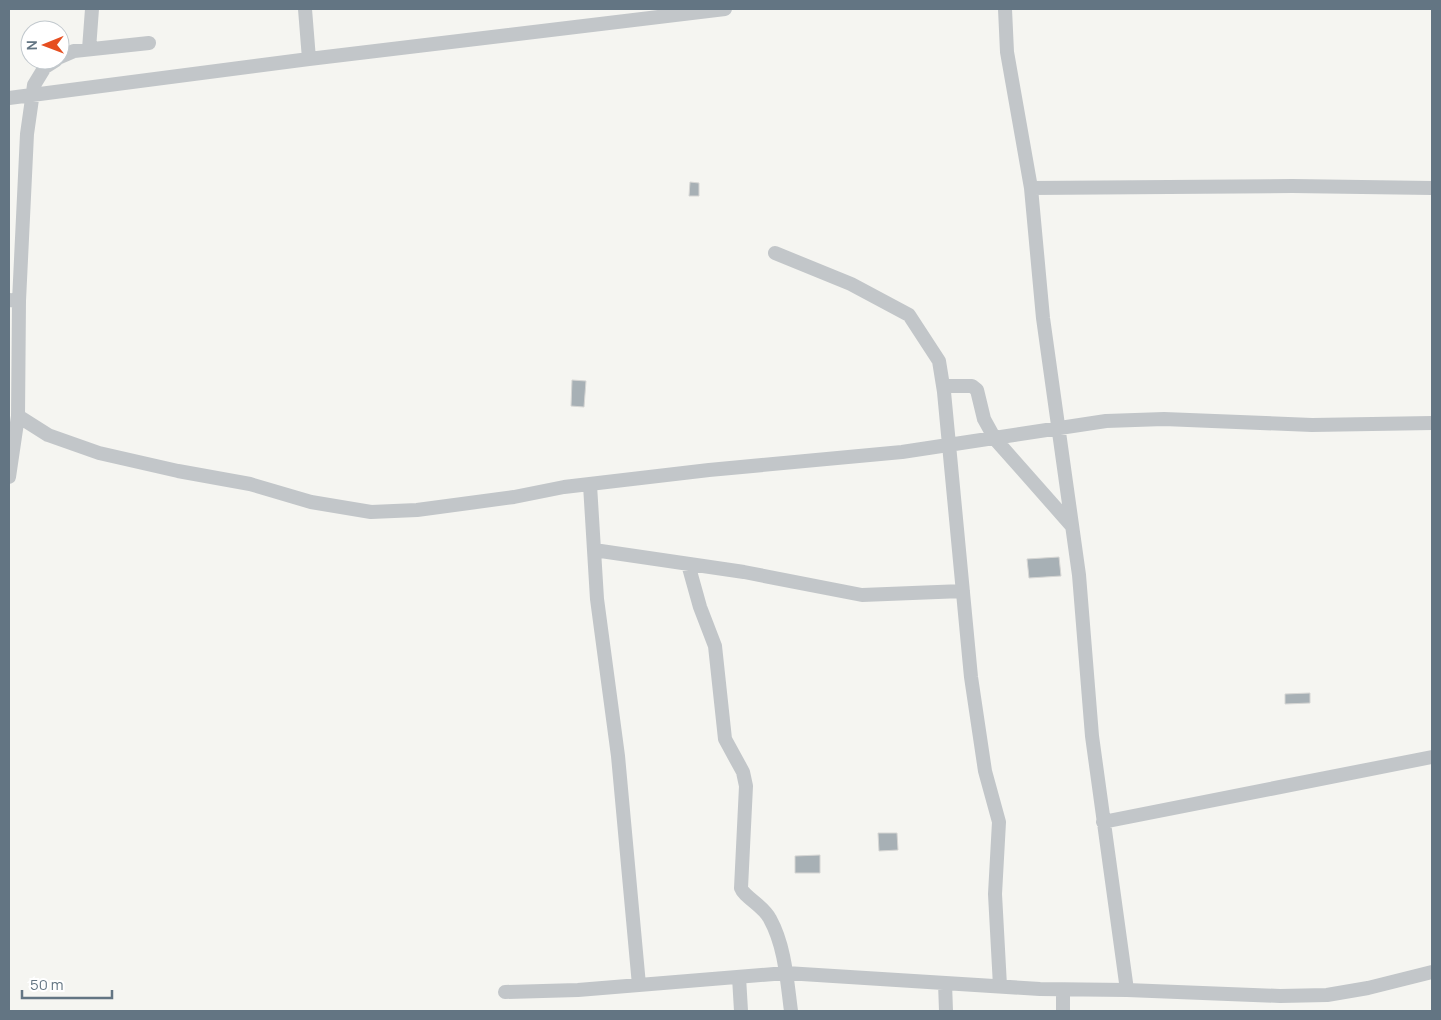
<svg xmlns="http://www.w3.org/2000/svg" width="1441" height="1020" font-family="Manrope,sans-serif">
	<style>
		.building { fill: #a7b0b5; stroke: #d6d6d4 }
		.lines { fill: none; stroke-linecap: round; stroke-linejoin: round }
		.street { stroke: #c2c6c9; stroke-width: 14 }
	</style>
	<rect width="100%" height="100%" fill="#f5f5f1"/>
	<path class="building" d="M690 182 699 183V196H689Z
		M572 380 586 381 584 407 571 406Z
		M1059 557 1061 576 1029 578 1027 559Z
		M1310 693V703L1285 704V694Z
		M878 833H897L898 850 879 851Z
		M820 855V873H795V856Z"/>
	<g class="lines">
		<path class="street" d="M305 9 309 59
			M1005 9 1007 52 1031 188 1043 318 1079 575 1092 736 1127 990
			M89 49 92 9
			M60 57 74 51 149 43
			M9 98 309 59 725 9
			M1031 188 1292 186 1432 188
			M775 253 851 284 909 315 939 361 944 392 971 677 985 771 999 822 995 894 1000 986
			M9 300 19 301 18 416 9 477
			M19 301 27 134 34 85 45 67 56 60
			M943 386H972L977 390 984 419 995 439 1071 525
			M18 416 48 435 99 453 178 471 250 484 311 502 371 512 417 510 514 497 564 487 709 470 902 452 1106 421 1164 419 1312 425 1432 423
			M590 485 597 599 618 756 639 985
			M594 550 744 572 862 595 963 591
			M688 564 700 607 715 646 725 739 743 772 746 786 741 888C744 897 764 906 770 919 785 946 787 981 791 1011
			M1103 822 1432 757
			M739 977 741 1011
			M945 983 946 1011
			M1063 990V1011
			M505 992 578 990 786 973 1040 989 1127 990 1280 996 1327 995 1368 988 1432 972"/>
	</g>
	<rect width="1441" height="1020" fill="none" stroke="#637583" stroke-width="20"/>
	<g transform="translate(45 45) rotate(269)"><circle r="24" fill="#ffffff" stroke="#c1c8cd"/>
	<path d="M0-4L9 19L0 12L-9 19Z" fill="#e64e20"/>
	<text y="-8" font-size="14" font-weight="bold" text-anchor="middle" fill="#637583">N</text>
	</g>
	<path d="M22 990v8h90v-8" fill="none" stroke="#637583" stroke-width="2.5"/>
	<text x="30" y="990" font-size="15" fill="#637583" stroke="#ffffff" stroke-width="4" paint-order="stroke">50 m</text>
</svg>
